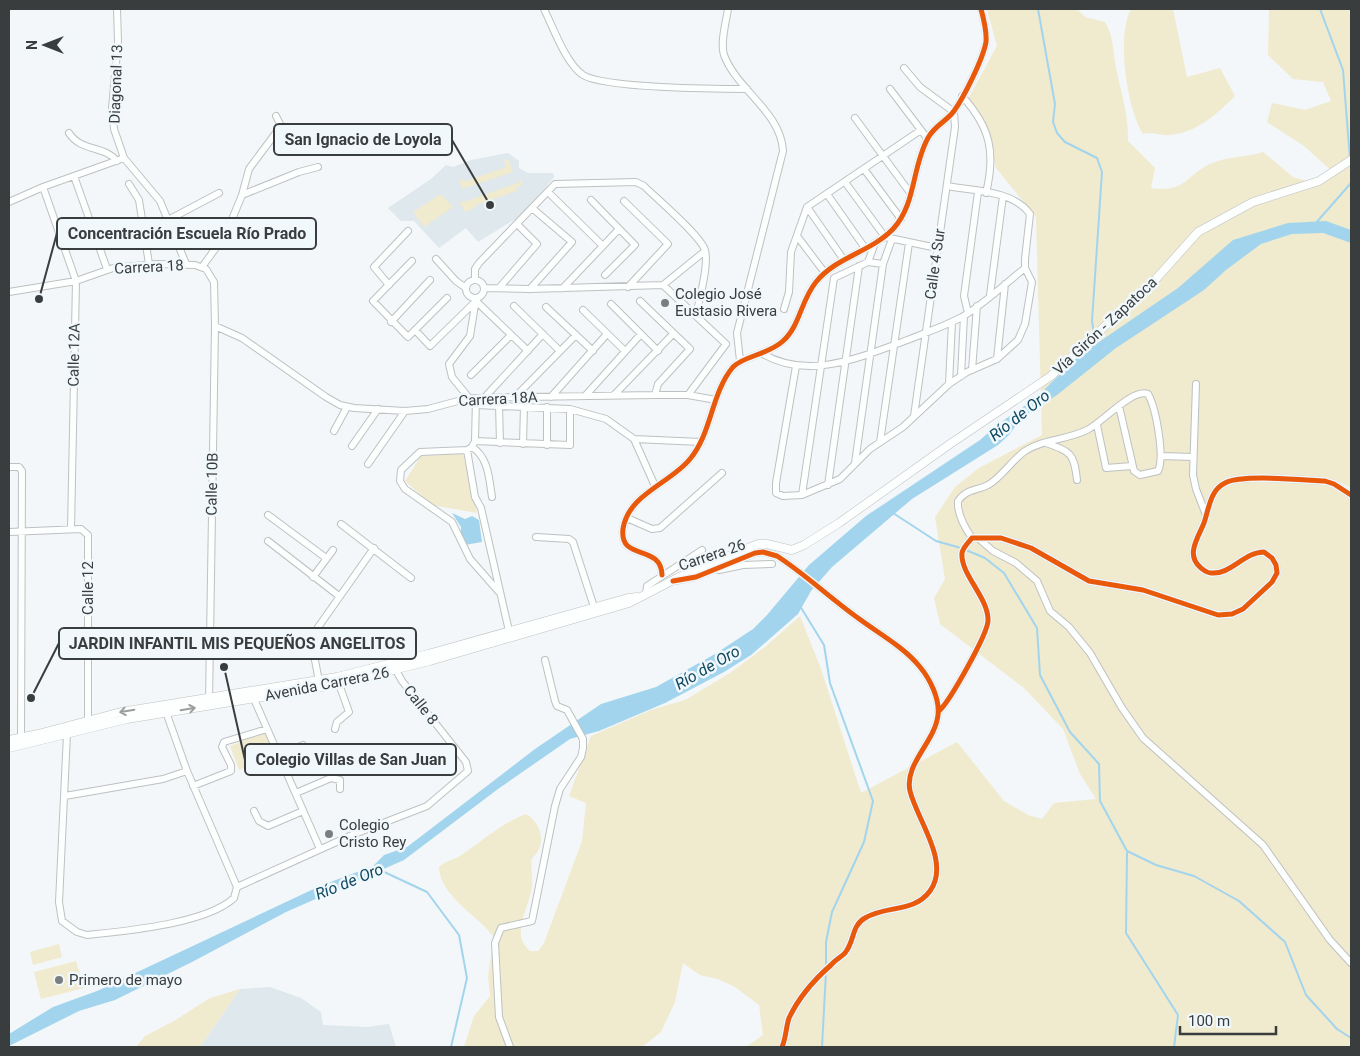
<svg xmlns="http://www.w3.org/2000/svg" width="1360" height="1056" font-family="Roboto,sans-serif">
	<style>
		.built { fill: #dee8ed }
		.green { fill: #f0eace }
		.water { fill: #a2d5ed }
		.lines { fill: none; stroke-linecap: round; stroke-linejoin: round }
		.stream { stroke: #a2d5ed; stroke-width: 2 }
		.minor-casing { stroke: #bec1c2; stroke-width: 8 }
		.major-casing { stroke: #bec1c2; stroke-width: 9 }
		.minor { stroke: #fdfefe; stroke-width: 6 }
		.major { stroke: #fdfefe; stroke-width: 8 }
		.cycleway-casing { stroke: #f0f8fc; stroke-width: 8 }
		.cycleway { stroke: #e8590c; stroke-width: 5 }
		.oneway { stroke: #9c9e9e }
		.poi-dot { fill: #7b7e7f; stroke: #f0f8fc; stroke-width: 2 }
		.labels { text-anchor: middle; stroke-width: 5; stroke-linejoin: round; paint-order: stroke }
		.street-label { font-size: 15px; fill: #3a3d3e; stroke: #f0f8fc }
		.poi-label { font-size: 15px; fill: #3a3d3e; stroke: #f0f8fc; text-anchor: start }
		.water-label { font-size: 16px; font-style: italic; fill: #0f4961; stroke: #f0f8fc }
		.leader { fill: none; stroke: #3a3d3e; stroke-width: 2 }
		.callout-dot { fill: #3a3d3e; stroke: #f0f8fc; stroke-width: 2 }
		.callout { fill: #f0f8fc; stroke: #3a3d3e; stroke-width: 2 }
		.callout-label { font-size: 16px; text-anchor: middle; font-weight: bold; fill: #3a3d3e }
	</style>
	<rect width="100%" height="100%" fill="#f3f7f9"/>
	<path class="built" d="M508 153 519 161V168L528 173H553L554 177 522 215 478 242 466 228 439 248 414 221H401L388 208 431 179 446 165 453 167 471 160Z
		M270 987 301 998 321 1012 323 1025 367 1027 389 1024 396 1047H200L240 989Z"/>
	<path class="green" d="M987 9H1077L1085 17 1105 22C1114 38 1113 51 1116 68 1121 92 1129 116 1128 141L1155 168 1151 188C1186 193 1185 176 1210 164 1227 156 1246 158 1263 152L1293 177 1319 185 1335 174 1304 146 1267 122 1272 103 1305 110 1331 101 1323 82 1293 79 1268 55 1269 9H1351V488L1339 482 1351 500V1047H746L763 1035 759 1005 735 987 718 979 700 975 683 963 675 1002 661 1032 642 1047H464L474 1016 490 996 488 976 494 937C477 915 440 896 439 867 445 861 453 860 460 856 481 842 502 823 526 814 542 823 547 846 532 858 530 868 533 876 532 886 530 908 509 933 530 951H538L544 943 582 841 586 803 569 796 591 736 651 710 685 700 730 673 765 647 800 616 821 669 861 793 957 742 1004 801 1028 815 1042 819 1054 803 1096 799 1080 774 1063 729 1024 688 940 624 934 598 945 579 935 517 955 487 979 468 1042 435 1036 217 996 168 985 123 968 99 997 46Z
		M1131 9H1173L1187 77 1220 68 1235 96C1217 114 1197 133 1169 135 1159 136 1153 131 1143 134 1127 108 1116 36 1131 9Z
		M508 159 513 172 462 189 459 179 466 181 506 167 504 160Z
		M520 179 523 184 516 188 517 191 476 205V207L465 212 459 201 464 202 520 182Z
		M441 194 453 207 424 227 413 212Z
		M463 454 477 513 432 505 405 481 421 456Z
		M265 732 274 756 239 770 230 746Z
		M59 944 62 957 33 965 30 952Z
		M76 961 84 988 41 999 34 972Z
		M240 989 200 1047H136L145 1036 174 1021 210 998Z"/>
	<path class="water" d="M1326 221 1351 230V243L1323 233 1292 234 1261 244 1226 270 1204 290 1116 348 1057 395 1030 412 1018 422 1010 434 998 445 912 499 832 567 811 591 798 614 751 655 724 672 665 703 599 731 570 739 498 789 404 860 286 912 192 962 115 1000 79 1011 9 1046V1034L53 1007 97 991 320 886 373 866 384 855 407 847 535 749 601 704 656 687 715 654 753 629 767 615 809 565 866 516 980 440 997 425 1037 397 1077 357 1178 288 1233 240 1288 223Z
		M452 513 465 519 472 516 479 520 482 542 465 545 461 538V527Z"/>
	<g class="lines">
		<path class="stream" d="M1038 9 1055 104 1053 122 1057 133 1065 142 1097 158 1102 172 1092 321 1094 334
			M1320 9 1343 70 1350 159
			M1351 164V171
			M1315 224 1351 183
			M893 513 936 541 961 548
			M966 550 985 558 1004 573 1037 628 1040 675 1070 732 1099 764 1100 801 1127 851 1156 865 1194 876 1239 901 1285 942 1306 995 1337 1029 1351 1038
			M800 606 824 645 830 683 873 801 864 842 832 912 826 942V968
			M1127 853 1126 933 1178 1015 1174 1047
			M380 870 427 892 459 935 467 978 451 1047
			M822 1047 826 972"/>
		<g class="minor-casing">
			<path id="minor" d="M117 9 118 41 112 108 114 129 124 158 160 201 186 264
				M544 9C553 27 566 64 583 75 603 88 717 89 747 89
				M728 9C726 22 720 43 724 55 737 90 781 112 783 151L737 333 740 361
				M904 68 920 87 954 112
				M890 89 927 138
				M962 96C990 127 996 152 986 193
				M855 118 911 194
				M69 133C81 152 104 145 117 161
				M864 169 901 219
				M74 176 107 269
				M845 182 885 237 937 248
				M129 184 139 200 149 264
				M43 187 76 281 71 529
				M548 192 602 245
				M827 194 865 248
				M242 195 299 172 318 167
				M591 200 635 245 605 275
				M624 201 668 244 628 287
				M9 202 43 187 124 158
				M807 207 844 260
				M168 220 219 193
				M797 236 825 273
				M436 259 456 281 466 288
				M412 261 373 301 408 337 447 298
				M868 262 883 264
				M202 267 226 234 242 195 249 169 281 126 276 116
				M475 279V269L479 263 555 184 636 182 644 186C657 199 700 235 705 250 709 266 699 299 696 316
				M466 289a9 9 0 1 1 18 0a9 9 0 1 1-18 0Z
				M389 285 374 267 408 231
				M663 285 726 344 688 395
				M485 288 530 289 663 285 705 251
				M499 288 537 244 517 224
				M563 288 619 229
				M530 289 572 242 532 208
				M9 292 76 281 113 268 156 264 195 265 206 269 214 282 215 326 209 702
				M990 295 1003 196
				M640 301 690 349 658 384 655 395
				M611 304 658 351
				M514 306 560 351
				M546 307 593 351
				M784 309 789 292 791 252 807 207 921 130
				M583 310 625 351
				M968 313 964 296 978 192
				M391 322 430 280
				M215 326 242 338 326 397 340 405 354 408 405 411 428 409 469 398 655 395H688L716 400
				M415 330 430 346 476 301 528 351
				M763 354C808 380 858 358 902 342 922 334 943 327 962 317 984 304 1005 284 1025 268
				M997 359 1005 284
				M796 366 776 483V493L783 496 802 495 840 479 870 449 903 427 949 384 967 372 997 359 1018 340 1025 324 1032 282 1025 268V259L1030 214C1013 190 973 191 947 186
				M972 370 977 306
				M471 375 511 335
				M961 376 964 316
				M949 384 952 322
				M1196 384 1193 475 1196 489 1206 515
				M615 394 673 334
				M585 396 641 334
				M515 397 576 335
				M551 397 607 334
				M469 398 452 377 449 364 470 336 476 299
				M476 398 475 441 472 447 467 450 420 452 401 470 400 481 405 489 452 522 470 559 499 592
				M484 398 543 334
				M476 405 570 409 606 419 634 439 701 442
				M499 405 500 443
				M547 407V445
				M914 416 955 127 954 112
				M1097 425 1106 468 1132 466
				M334 431 347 407
				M634 439 655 486
				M475 441 570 445V409
				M880 442 909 243
				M1046 443C1071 452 1074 453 1077 480
				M523 444 524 406
				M352 446 378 409
				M472 447C489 458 489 479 492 497
				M467 450 475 497 481 508 509 631
				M1162 456 1193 457
				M855 463 883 264 892 239
				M368 464 405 411
				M9 467H19L22 471 21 738
				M828 485 859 266
				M802 495 834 278 868 262 875 243
				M268 515 326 558
				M627 518 652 529 660 528 722 473
				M341 524 411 578
				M9 532 81 529 88 535V721
				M536 537 569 539 573 542 594 607
				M972 538C965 528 957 514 958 501 966 489 976 491 988 485 1002 477 1011 461 1025 451 1043 439 1067 440 1087 430 1102 423 1132 388 1148 394 1156 408 1165 457 1158 471L1140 475 1134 471 1119 406
				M978 538 993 551 1016 563 1037 581 1050 611 1069 627 1090 653 1122 708 1143 738 1263 845 1330 940 1351 963
				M268 541 339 596
				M719 570 743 565 772 564
				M662 575C661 543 619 562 623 529 628 494 671 483 690 459 712 433 711 393 733 367 743 356 768 355 783 341 800 326 801 300 816 282 836 257 871 252 893 229 916 205 912 166 928 138 934 126 947 121 954 111 964 97 983 59 986 42 987 31 984 20 981 9
				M313 577 333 550
				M674 581 696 577 755 553 763 552 777 556C805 574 830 598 858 618 878 633 904 647 920 667 930 679 940 699 938 715 935 742 904 764 910 791 917 820 951 862 930 891 914 913 886 905 865 918 851 926 855 941 845 953 841 957 835 960 831 965 815 979 798 999 789 1018 786 1027 786 1038 782 1047
				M646 594 647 586 702 550
				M319 681 313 650 314 633 374 548
				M254 699 320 849
				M939 711C950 701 987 635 988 621 989 598 960 574 962 553 963 547 969 542 972 538H1001L1031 548 1089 581 1143 590 1218 615 1232 614 1243 609 1272 582 1277 573 1276 565 1272 558 1264 552C1244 552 1231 575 1211 573 1207 573 1205 571 1201 568 1185 555 1198 538 1204 523 1209 509 1210 490 1225 483 1242 474 1303 480 1325 481L1334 484 1351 495
				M166 712 187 771 237 887
				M335 729 337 722 349 712 339 684
				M67 734 59 902 62 921 77 932 87 935C125 931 206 924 234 898L237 887
				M279 755 303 745
				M193 786 231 771V765L222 747 224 742 267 729
				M296 793 331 778 340 780V789
				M65 796 163 779 187 771
				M254 811 259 821 268 826 303 811
				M237 887 352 835 427 806 468 771 466 762 402 681 393 665
				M510 1047 499 1017 495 943 501 928 532 921 555 806 560 789 581 757 583 748V739L567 710 557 706 555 701 545 660"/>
		</g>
		<g class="major-casing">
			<path id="major" d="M9 740 38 734 121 712 337 677 428 654 628 598 637 597
				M9 748 127 719 318 688 430 661 629 603 685 574 758 544H767L792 550 804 545 839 523 950 444 1051 376 1155 280 1198 232 1253 202 1319 181 1351 160"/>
		</g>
		<use href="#minor" class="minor"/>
		<use href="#major" class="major"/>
		<g class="cycleway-casing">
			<path id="cycleway" d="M662 575C661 543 619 562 623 529 628 494 671 483 690 459 712 433 711 393 733 367 743 356 768 355 783 341 800 326 801 300 816 282 836 257 871 252 893 229 916 205 912 166 928 138 934 126 947 121 954 111 964 97 983 59 986 42 987 31 984 20 981 9
				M673 581 696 577 755 553 763 552 777 556C805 574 830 598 858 618 878 633 904 647 920 667 930 679 940 699 938 715 935 742 904 764 910 791 917 820 951 862 930 891 914 913 886 905 865 918 851 926 855 941 845 953 841 957 835 960 831 965 815 979 798 999 789 1018 786 1027 786 1038 782 1047
				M939 711C950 701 987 635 988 621 989 598 960 574 962 553 963 547 969 542 972 538H1001L1031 548 1089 581 1143 590 1218 615 1232 614 1243 609 1272 582 1277 573 1276 565 1272 558 1264 552C1244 552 1231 575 1211 573 1207 573 1205 571 1201 568 1185 555 1198 538 1204 523 1209 509 1210 490 1225 483 1242 474 1303 480 1325 481L1334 484 1351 495"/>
		</g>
		<use href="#cycleway" class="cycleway"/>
	</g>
	<defs><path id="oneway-shaft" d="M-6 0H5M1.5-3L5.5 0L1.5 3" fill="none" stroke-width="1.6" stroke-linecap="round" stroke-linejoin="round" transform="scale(1.25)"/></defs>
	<g class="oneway">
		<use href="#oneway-shaft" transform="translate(188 709) rotate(-9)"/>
		<use href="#oneway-shaft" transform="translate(127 711) rotate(170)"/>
	</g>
	<g class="poi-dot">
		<circle cx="665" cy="303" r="5"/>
		<circle cx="329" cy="834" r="5"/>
		<circle cx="59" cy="980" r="5"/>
	</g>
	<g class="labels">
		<g class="street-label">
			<text transform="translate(116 84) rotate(-88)" y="5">Diagonal 13</text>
			<text transform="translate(935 264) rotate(-82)" y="5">Calle 4 Sur</text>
			<text transform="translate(149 267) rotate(-3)" y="5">Carrera 18</text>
			<text transform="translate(1105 326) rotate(-43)" y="5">Vía Girón - Zapatoca</text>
			<text transform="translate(74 355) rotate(-89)" y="5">Calle 12A</text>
			<text transform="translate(498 399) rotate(-3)" y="5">Carrera 18A</text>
			<text transform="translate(212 484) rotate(-89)" y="5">Calle 10B</text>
			<text transform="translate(712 555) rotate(-19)" y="5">Carrera 26</text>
			<text transform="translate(88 588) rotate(-90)" y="5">Calle 12</text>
			<text transform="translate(327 684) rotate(-11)" y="5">Avenida Carrera 26</text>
			<text transform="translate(421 705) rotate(52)" y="5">Calle 8</text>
		</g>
		<g class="poi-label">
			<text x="675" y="299">Colegio José<tspan x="675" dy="17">Eustasio Rivera</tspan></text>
			<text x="339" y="830">Colegio<tspan x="339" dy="17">Cristo Rey</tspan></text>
			<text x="69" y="985">Primero de mayo</text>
		</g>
		<g class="water-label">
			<text transform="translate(1019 415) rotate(-38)" y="6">Río de Oro</text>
			<text transform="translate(707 667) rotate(-30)" y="6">Río de Oro</text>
			<text transform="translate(349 881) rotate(-22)" y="6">Río de Oro</text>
		</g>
	</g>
	<path class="leader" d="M490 205L452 140M39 299L57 233M31 698L59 643M224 667L245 760"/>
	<g class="callout-dot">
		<circle cx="490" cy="205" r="5"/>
		<circle cx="39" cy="299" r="5"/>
		<circle cx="31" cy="698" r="5"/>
		<circle cx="224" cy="667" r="5"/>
	</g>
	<g class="callout">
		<rect x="274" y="124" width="178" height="31" rx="5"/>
		<rect x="57" y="218" width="259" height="31" rx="5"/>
		<rect x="59" y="628" width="357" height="31" rx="5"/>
		<rect x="245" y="744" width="211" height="31" rx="5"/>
	</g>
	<g class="callout-label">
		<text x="363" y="145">San Ignacio de Loyola</text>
		<text x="187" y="239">Concentración Escuela Río Prado</text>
		<text x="237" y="649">JARDIN INFANTIL MIS PEQUEÑOS ANGELITOS</text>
		<text x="351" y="765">Colegio Villas de San Juan</text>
	</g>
	<rect width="1360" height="1056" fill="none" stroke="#3a3d3e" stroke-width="20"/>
	<g transform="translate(45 45) rotate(270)" stroke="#f0f8fc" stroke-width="4" paint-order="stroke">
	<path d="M0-4L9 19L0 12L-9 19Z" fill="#3a3d3e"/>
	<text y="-8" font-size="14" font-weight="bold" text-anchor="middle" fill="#3a3d3e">N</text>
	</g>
	<path d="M1180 1026v8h96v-8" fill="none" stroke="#3a3d3e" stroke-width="2.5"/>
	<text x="1188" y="1026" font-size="15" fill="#3a3d3e" stroke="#f0f8fc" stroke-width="4" paint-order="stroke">100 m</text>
</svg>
